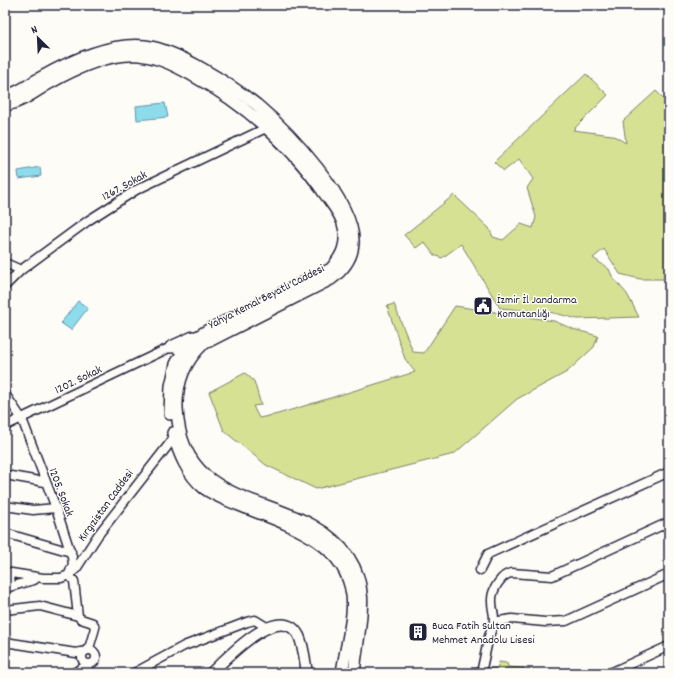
<svg xmlns="http://www.w3.org/2000/svg" width="674" height="678" font-family="Dekko,sans-serif">
	<style>
		.green { fill: #d6e194; stroke: #7c8268 }
		.water { fill: #8ddcec; stroke: #6292a5 }
		.lines { fill: none; stroke-linecap: round; stroke-linejoin: round }
		.minor-casing { stroke: #22223b; stroke-width: 11 }
		.tertiary-casing { stroke: #22223b; stroke-width: 13 }
		.secondary-casing { stroke: #22223b; stroke-width: 14 }
		.minor { stroke: #fdfcf7; stroke-width: 8 }
		.tertiary { stroke: #fdfcf7; stroke-width: 10 }
		.secondary { stroke: #fdfcf7; stroke-width: 11 }
		.labels { text-anchor: middle; stroke-width: 3; stroke-linejoin: round; paint-order: stroke }
		.street-label { font-size: 12px; fill: #22223b; stroke: #fdfcf7 }
		.poi-label { font-size: 12px; fill: #22223b; stroke: #fdfcf7; text-anchor: start }
	</style>
	<rect width="100%" height="100%" fill="#fdfcf7"/>
	<filter id="ink" filterUnits="userSpaceOnUse"><feTurbulence type="fractalNoise" baseFrequency=".025" numOctaves="2"/><feDisplacementMap in="SourceGraphic" scale="8" xChannelSelector="R" yChannelSelector="G"/><feConvolveMatrix kernelMatrix="1 2 1 2 8 2 1 2 1" color-interpolation-filters="sRGB"/></filter>
	<g filter="url(#ink)">
		<path class="green" d="M586 74 608 95 573 130 612 135 626 143 623 121 656 91 669 104V279H640L620 274 604 249 593 258 609 269 613 278 627 294 639 317 578 319 554 313 500 308 461 244 442 258 434 255 424 242 416 248 404 235 454 195 489 228 493 237 503 240 521 224 533 228 536 217 527 188 533 179 519 159 504 171 494 162Z
			M394 304 413 352 424 353 455 306 554 321 573 329 598 336 594 347 567 372 517 399 454 454 316 489 266 465 224 431 209 392 245 373 254 381 261 405 253 406 259 418 278 414 415 372 405 359 387 306Z
			M499 662 507 663 508 667 524 668 523 673H487L489 668 497 669Z"/>
		<path class="water" d="M165 103 168 117 137 120 136 106Z
			M40 167 41 176 19 179 18 171Z
			M78 301 88 308 71 330 61 323Z"/>
		<g class="lines">
			<g class="minor-casing">
				<path id="minor" d="M5 263 21 270
					M5 286 21 270 89 220 136 190 268 127
					M5 394 22 419 56 508 72 557 73 564 69 574
					M5 426 171 347 176 349
					M5 475 45 482
					M5 506 33 510 56 508
					M5 533 71 552
					M480 570 488 554 669 472
					M5 572 43 578H61L69 575 76 569 98 535 177 434
					M69 575 74 581 78 616
					M6 588 34 580
					M5 610 40 606 78 616 81 619 93 623 95 628 90 645 86 651 76 653 5 642
					M493 626C496 616 492 611 492 602 491 591 501 574 512 573L552 576 669 522
					M82 657a7 7 0 1 1 14 0a7 7 0 1 1-14 0Z
					M73 673 90 664
					M134 673 184 646 247 622 255 620 268 628
					M481 673 489 636 493 626 499 621 512 619 545 622 566 621 669 574
					M610 673 669 646"/>
			</g>
			<g class="tertiary-casing">
				<path id="tertiary" d="M211 673C226 659 280 600 299 636 304 647 305 662 307 673"/>
			</g>
			<g class="secondary-casing">
				<path id="secondary" d="M5 96C19 93 28 85 40 78 70 61 110 42 145 46 178 50 231 85 257 105 288 131 356 202 353 244 352 259 343 270 331 279L203 344C184 362 176 383 177 409 182 521 302 487 349 558 368 587 361 616 357 649 356 657 354 665 355 673
					M5 105C21 103 34 92 48 84 74 69 109 53 139 55 158 57 174 65 190 74 245 104 289 142 325 194 332 204 342 215 344 227 348 244 342 256 331 269L210 329 194 339 184 350 176 364 171 386 170 414
					M171 347 193 337
					M173 433C179 454 187 474 204 488 215 496 227 500 239 505 283 523 345 539 352 595 355 616 345 650 342 673
					M5 573 9 580 5 588"/>
			</g>
			<use href="#minor" class="minor"/>
			<use href="#tertiary" class="tertiary"/>
			<use href="#secondary" class="secondary"/>
		</g>
	</g>
	<defs>
		<g id="civic-square" transform="scale(1)"><rect x="-9" y="-9" width="18" height="18" rx="4" fill="#22223b" stroke="#fdfcf7"/><path d="M-.6-6.5H3V-4.5H.6V-3L4-1V1h2V6H-6V1h2V-1L-.6-3ZM-1.2 2.5V6h2.4V2.5Z" fill="#fff"/></g>
		<g id="building-square" transform="scale(1)"><rect x="-9" y="-9" width="18" height="18" rx="4" fill="#22223b" stroke="#fdfcf7"/><path d="M-4-6H4V6H1V3H-1V6H-4ZM-2.5-4.3h1.7v1.8h-1.7ZM.8-4.3h1.7v1.8H.8ZM-2.5-1h1.7V.8h-1.7ZM.8-1h1.7V.8H.8Z" fill="#fff"/></g>
	</defs>
	<g fill-rule="evenodd">
		<use href="#civic-square" x="483" y="306"/>
		<use href="#building-square" x="418" y="632"/>
	</g>
	<g class="labels">
		<g class="street-label">
			<text transform="translate(124 185) rotate(-29)" y="4">1267. Sokak</text>
			<text transform="translate(266 296) rotate(-27)" y="4">Yahya Kemal Beyatlı Caddesi</text>
			<text transform="translate(78 379) rotate(-26)" y="4">1202. Sokak</text>
			<text transform="translate(62 492) rotate(69)" y="4">1205. Sokak</text>
			<text transform="translate(105 505) rotate(-54)" y="4">Kırgızistan Caddesi</text>
		</g>
		<g class="poi-label">
			<text x="497" y="303">İzmir İl Jandarma<tspan x="497" dy="14">Komutanlığı</tspan></text>
			<text x="432" y="629">Buca Fatih Sultan<tspan x="432" dy="14">Mehmet Anadolu Lisesi</tspan></text>
		</g>
	</g>
	<rect width="674" height="678" fill="none" stroke="#fdfcf7" stroke-width="20"/>
	<rect x="10" y="10" width="654" height="658" fill="none" stroke="#22223b" stroke-width="1.5" filter="url(#ink)"/>
	<g transform="translate(38 38) rotate(336)" stroke="#fdfcf7" stroke-width="3" paint-order="stroke">
	<path d="M0-3L7 15L0 10L-7 15Z" fill="#22223b"/>
	<text y="-6" font-size="11" font-weight="bold" text-anchor="middle" fill="#22223b">N</text>
	</g>
</svg>
